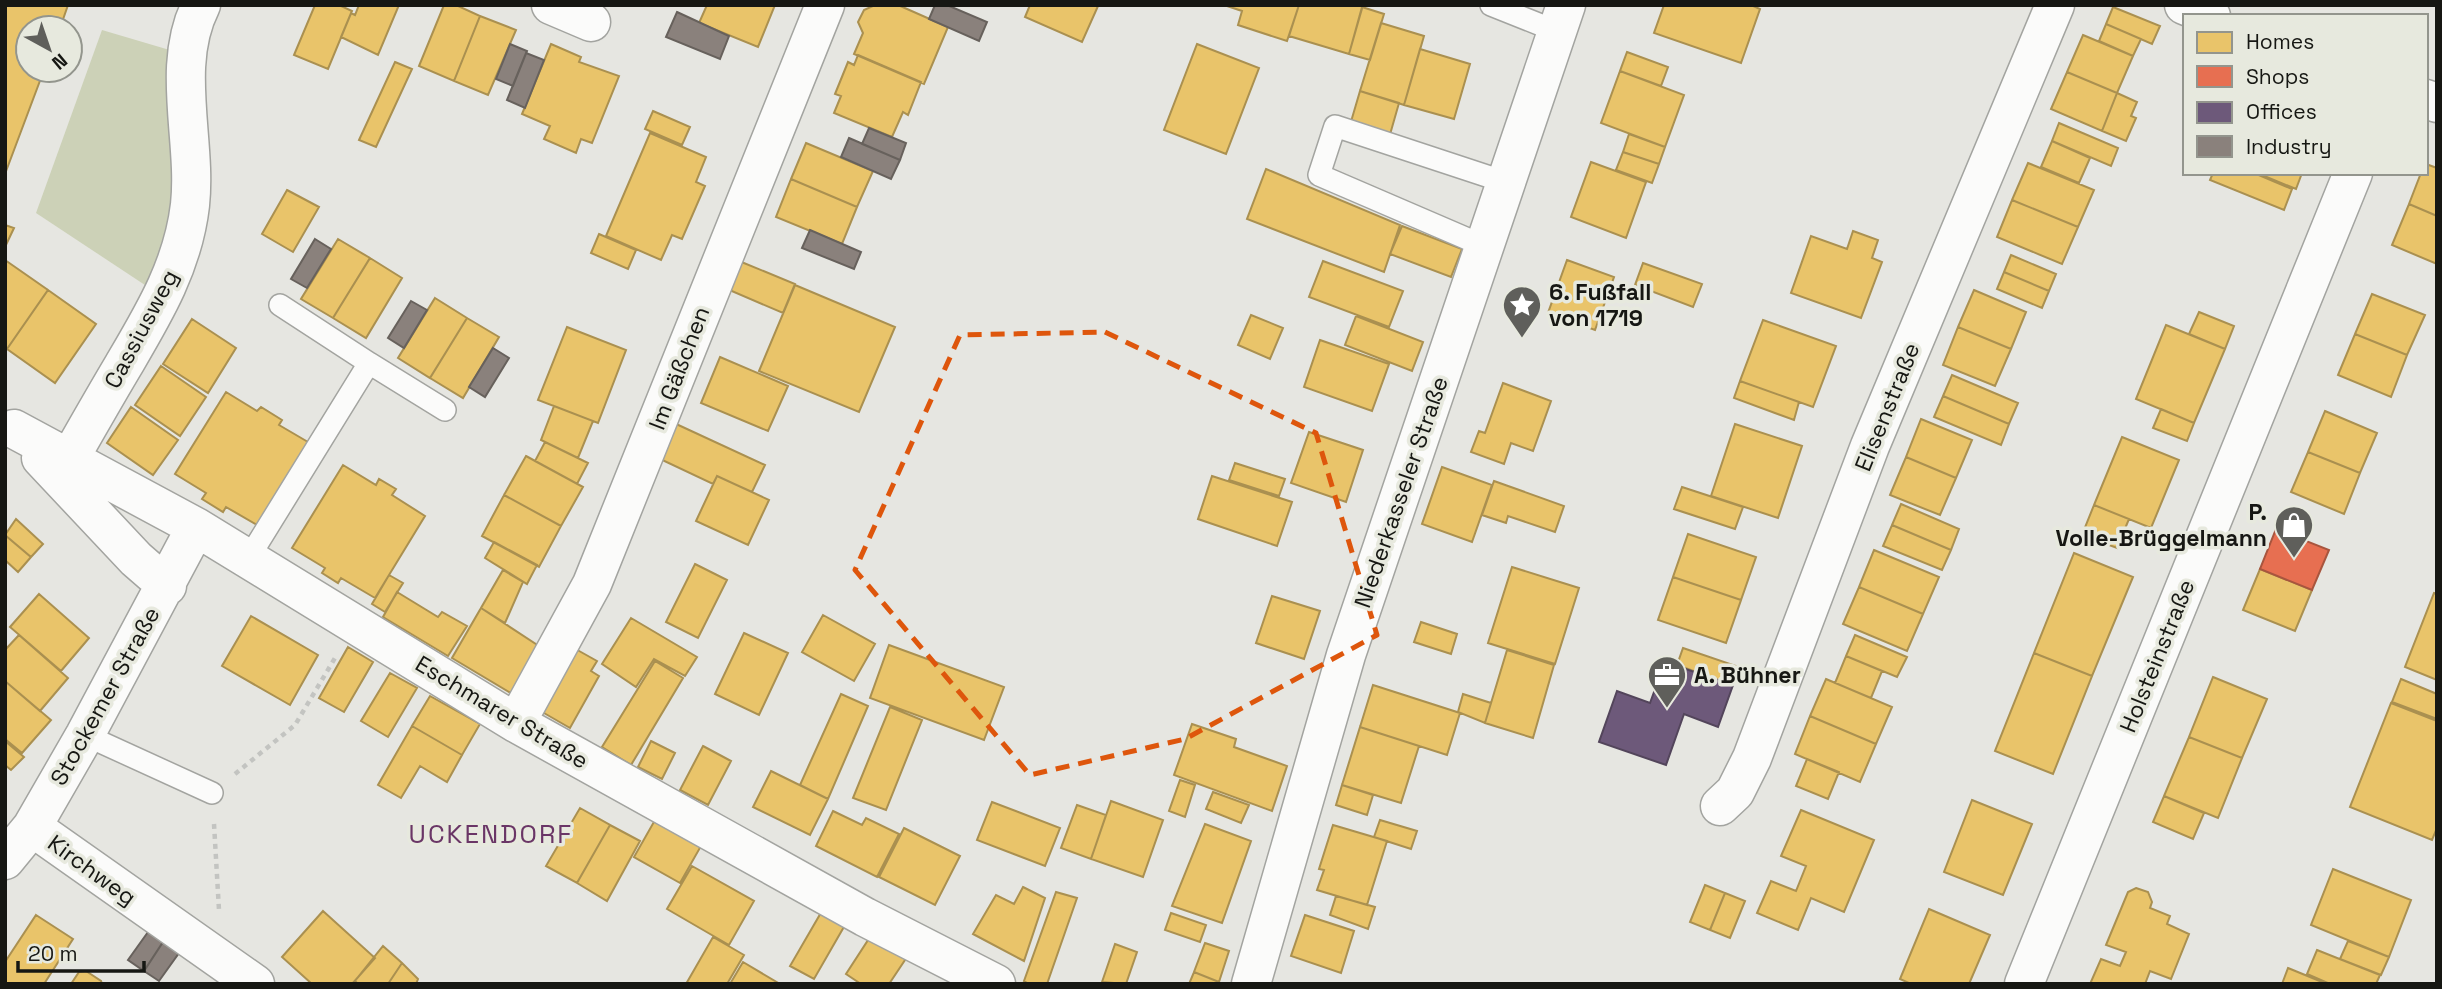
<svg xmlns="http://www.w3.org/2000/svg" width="2442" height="989" font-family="'Space Grotesk',sans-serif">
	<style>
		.green { fill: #ccd1b7 }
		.homes { fill: #e9c46a; stroke: #aa9050; stroke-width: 2 }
		.shops { fill: #e76f51; stroke: #a8553e; stroke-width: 2 }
		.offices { fill: #6d597a; stroke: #53455b; stroke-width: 2 }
		.industry { fill: #8a817c; stroke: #67615c; stroke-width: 2 }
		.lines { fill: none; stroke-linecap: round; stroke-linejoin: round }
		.service-casing { stroke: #a3a4a0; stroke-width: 24 }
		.minor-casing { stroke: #a3a4a0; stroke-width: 41 }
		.tertiary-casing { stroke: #a3a4a0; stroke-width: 41 }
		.path { stroke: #c3c4c1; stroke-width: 4.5; stroke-dasharray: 5 5; stroke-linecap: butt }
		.service { stroke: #fbfbfa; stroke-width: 21 }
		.minor { stroke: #fbfbfa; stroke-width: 38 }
		.tertiary { stroke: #fbfbfa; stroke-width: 38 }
		.marked { fill: none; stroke: #de560c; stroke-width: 5; stroke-dasharray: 14 9; stroke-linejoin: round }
		.labels { text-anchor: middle; stroke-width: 7; stroke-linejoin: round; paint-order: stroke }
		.poi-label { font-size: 23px; font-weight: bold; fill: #161713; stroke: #e7e9de; text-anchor: start }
		.street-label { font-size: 23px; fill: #161713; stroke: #e7e9de }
		.quarter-label { font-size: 26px; letter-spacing: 2px; fill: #6a3666; stroke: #e7e9de }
	</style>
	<rect width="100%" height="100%" fill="#e6e6e1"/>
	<path class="green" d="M102 30 173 51 176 209 151 289 36 213Z"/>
	<path class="homes" d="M5 5H68L60 28H28V70H44L5 174Z
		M315 5H339L352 11 328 69 294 55Z
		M359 5H399L378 55 341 37 351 13 355 15Z
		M444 5H456L480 16 454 81 419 66Z
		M707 5H775L758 47 699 23Z
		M898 5 948 27 924 84 854 54 863 33 858 22 864 10 875 5Z
		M1030 5H1095L1098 6 1082 42 1025 17Z
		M1224 5H1299L1287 41 1238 25 1242 11Z
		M1299 5H1363L1349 54 1289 36Z
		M1664 5H1751L1760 9 1741 63 1654 33Z
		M1362 7 1384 14 1370 60 1349 54Z
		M2113 7 2160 26 2152 44 2106 24Z
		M480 16 516 30 488 95 454 81Z
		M1381 23 1424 36 1404 105 1360 91Z
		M2106 24 2141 39 2133 56 2099 41Z
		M2083 35 2133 56 2117 93 2067 72Z
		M551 44 581 57 579 62 619 76 592 143 581 139 576 153 544 139 550 126 522 114Z
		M1197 44 1259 68 1226 154 1164 130Z
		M1420 49 1470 64 1454 119 1404 105Z
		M1627 52 1668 67 1661 86 1620 71Z
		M858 55 921 82 908 115 903 112 892 137 834 113 841 96 835 94 848 62 854 65Z
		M395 62 412 69 376 147 359 140Z
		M1620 71 1684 95 1665 147 1601 123Z
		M2067 72 2117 93 2102 131 2051 109Z
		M1360 91 1399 103 1389 138 1350 125Z
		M2117 93 2137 102 2131 116 2136 118 2126 141 2102 131Z
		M653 111 690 127 682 145 645 129Z
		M2059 123 2118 148 2111 166 2052 141Z
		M650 133 706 157 696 182 705 186 682 239 672 235 661 260 606 236Z
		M1629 134 1665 147 1659 164 1623 152Z
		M2052 141 2090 158 2079 183 2041 167Z
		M806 143 873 171 857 207 791 179Z
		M1623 152 1659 164 1652 183 1616 170Z
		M1591 162 1646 182 1626 238 1571 217Z
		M2028 163 2094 190 2078 227 2012 200Z
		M2426 164 2437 168V216L2409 204 2421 173H2426Z
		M1266 169 1400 225 1384 272 1247 219Z
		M2213 173H2254L2292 189 2284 210 2210 180Z
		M2257 173H2302L2296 189Z
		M791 179 857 207 842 244 776 217Z
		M287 190 319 207 293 252 262 234Z
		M2012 200 2078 227 2062 264 1997 237Z
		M2409 204 2437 216V264L2392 245Z
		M5 225 14 228 5 247Z
		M1402 226 1462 249 1451 277 1390 254Z
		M1853 231 1878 240 1872 258 1882 262 1861 318 1791 293 1811 236 1847 249Z
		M599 234 636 250 628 269 591 253Z
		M338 239 370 258 333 318 301 299Z
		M2011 255 2056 274 2049 291 2004 272Z
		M370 258 402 278 366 338 333 318Z
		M5 260 48 290 7 349 5 348Z
		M1567 260 1614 277 1595 330 1548 313Z
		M739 261 795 284 783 313 727 289Z
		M1323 261 1403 291 1389 327 1309 297Z
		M1643 263 1702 284 1693 307 1635 285Z
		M2004 272 2049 291 2042 308 1997 289Z
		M795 285 895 327 859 412 759 371Z
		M48 290 96 324 55 383 7 349Z
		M1974 290 2026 312 2011 349 1958 327Z
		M2372 294 2425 315 2407 355 2355 334Z
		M435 298 467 318 430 378 398 358Z
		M2199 312 2234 326 2225 349 2189 334Z
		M1251 315 1283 328 1270 359 1238 345Z
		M1356 316 1423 342 1412 371 1345 345Z
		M467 318 499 337 463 398 430 378Z
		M192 319 236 348 208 393 163 364Z
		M1763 320 1836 346 1813 407 1740 381Z
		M2166 325 2225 349 2194 423 2136 399Z
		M567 327 626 350 598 423 538 400Z
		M1958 327 2011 349 1995 386 1943 365Z
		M2355 334 2407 355 2391 397 2338 375Z
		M1320 340 1389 364 1372 411 1304 387Z
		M720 357 788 386 768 431 701 403Z
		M161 366 206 397 180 436 135 405Z
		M1952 375 2018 403 2009 424 1943 396Z
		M1740 381 1799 402 1794 420 1734 398Z
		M1503 383 1551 401 1533 451 1511 443 1504 464 1471 452 1479 431 1485 433Z
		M226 392 257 411 261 407 282 420 279 425 308 442 257 525 226 507 223 512 202 499 206 493 175 474Z
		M1943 396 2009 424 2001 445 1934 417Z
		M554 406 593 421 578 458 541 440Z
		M131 407 178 440 153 475 107 443Z
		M2161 409 2194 423 2187 441 2153 428Z
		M2325 411 2377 433 2360 473 2308 452Z
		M1921 419 1972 440 1956 478 1906 457Z
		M674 423 765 465 752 492 717 476 713 484 658 458Z
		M1735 424 1802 446 1778 518 1711 496Z
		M1309 432 1363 450 1346 502 1291 483Z
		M2122 437 2179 460 2151 528 2094 505Z
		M545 442 588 463 577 484 535 461Z
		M2308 452 2360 473 2344 514 2291 492Z
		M526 456 583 487 561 526 504 495Z
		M1906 457 1956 478 1940 515 1890 495Z
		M1235 463 1285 479 1279 496 1229 480Z
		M343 465 376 485 379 479 396 489 392 495 425 516 375 598 341 578 338 583 322 573 325 568 292 548Z
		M1442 467 1492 485 1472 542 1422 524Z
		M717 476 769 500 748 545 696 521Z
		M1212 476 1292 502 1277 546 1198 519Z
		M1494 481 1564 506 1555 532 1508 516 1506 523 1482 515Z
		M1682 487 1743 507 1735 529 1674 509Z
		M504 495 561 526 539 567 482 536Z
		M1901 504 1959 529 1951 550 1892 525Z
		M2094 505 2129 519 2117 548 2082 535Z
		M16 519 43 544 31 557 5 535Z
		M1892 525 1951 550 1942 570 1883 546Z
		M1688 534 1756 557 1741 600 1673 577Z
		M5 535 31 557 18 572 5 560Z
		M494 542 537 565 527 584 485 558Z
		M1874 550 1939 577 1923 614 1859 587Z
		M2074 553 2133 577 2092 676 2034 653Z
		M695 564 727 580 698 638 666 622Z
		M1512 567 1579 588 1555 664 1488 643Z
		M2260 569 2312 590 2295 631 2243 610Z
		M503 570 523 582 505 623 481 608Z
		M389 575 403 583 385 612 372 604Z
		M1673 577 1741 600 1726 643 1658 620Z
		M1859 587 1923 614 1907 651 1843 624Z
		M397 592 438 617 442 612 467 626 448 656 383 617Z
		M2434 593 2437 594V680L2405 667Z
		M39 594 89 638 61 671 10 627Z
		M1272 596 1320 611 1304 659 1256 643Z
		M481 608 545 650 519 698 452 658Z
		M823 615 875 644 854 681 802 652Z
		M251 616 318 655 290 705 222 666Z
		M631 618 697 657 685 676 654 659 636 687 602 664Z
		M1421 622 1457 634 1451 654 1414 642Z
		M744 633 788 653 759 715 715 694Z
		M19 635 68 678 40 711 5 681V650Z
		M1855 635 1907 657 1897 677 1846 656Z
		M889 645 1004 687 984 740 870 698Z
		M348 647 373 662 344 712 319 698Z
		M572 647 597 661 591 671 599 676 570 728 537 709Z
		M1683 648 1739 667 1732 685 1677 665Z
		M1507 650 1554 665 1533 738 1485 723Z
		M2034 653 2092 676 2053 774 1995 751Z
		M1846 656 1882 671 1871 698 1835 683Z
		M655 661 683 678 631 765 602 747Z
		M390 673 417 688 388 737 361 721Z
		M2213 677 2267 699 2242 758 2189 737Z
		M1826 679 1892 707 1876 744 1810 716Z
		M2401 679 2437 694V719L2392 702Z
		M5 681 51 720 22 753 5 739Z
		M1373 685 1460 713 1447 755 1360 727Z
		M841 694 868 706 828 799 800 785Z
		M1463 694 1491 703 1485 723 1458 712Z
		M430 696 480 724 462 755 412 726Z
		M2391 703 2437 721V828L2432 840 2350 807Z
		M890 707 922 720 886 810 853 798Z
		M1810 716 1876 744 1860 782 1795 754Z
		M1192 724 1236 739 1234 747 1287 766 1272 811 1174 775Z
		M412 726 462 755 447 782 420 766 401 798 378 785Z
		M1360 727 1419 746 1401 803 1342 785Z
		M2189 737 2242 758 2218 818 2164 796Z
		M5 741 24 757 11 770 5 765Z
		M651 741 675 753 662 779 638 767Z
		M703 746 731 761 708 805 680 790Z
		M1807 759 1839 772 1828 799 1796 786Z
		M771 771 828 799 810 835 753 807Z
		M1180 780 1195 785 1185 817 1169 811Z
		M1342 785 1373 795 1367 815 1336 805Z
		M1213 792 1249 805 1241 823 1206 809Z
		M2164 796 2204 813 2193 839 2153 822Z
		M1972 800 2032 824 2003 895 1944 872Z
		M1111 801 1163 820 1143 877 1091 859Z
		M992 802 1060 828 1045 866 977 840Z
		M1077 805 1106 815 1091 859 1061 848Z
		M580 808 610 825 577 883 546 866Z
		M1801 810 1874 840 1844 912 1811 898 1798 930 1757 913 1771 881 1796 891 1806 866 1781 856Z
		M833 811 862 825 866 818 899 834 877 877 816 846Z
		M655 820 701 846 680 883 634 857Z
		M1380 820 1417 831 1411 849 1374 837Z
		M1205 824 1251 841 1222 923 1172 906Z
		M610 825 640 841 607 901 577 883Z
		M1333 825 1387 841 1367 905 1317 890 1324 870 1319 869Z
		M904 828 960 856 935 905 879 877Z
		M692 866 754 901 729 945 667 909Z
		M2333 869 2411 900 2389 957 2311 925Z
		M1705 885 1725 893 1710 930 1690 922Z
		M1023 887 1045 898 1024 961 973 934 996 895 1014 904Z
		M2136 888 2148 892 2152 902 2150 908 2170 916 2167 924 2189 934 2171 979 2150 971 2145 984H2090L2101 959 2120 966 2126 952 2106 945 2128 892Z
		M1056 892 1077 898 1047 984H1029L1024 981Z
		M1725 893 1745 901 1730 938 1710 930Z
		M1336 896 1375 907 1368 929 1330 915Z
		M1929 909 1990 935 1969 984H1911L1900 979Z
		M323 911 375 958 352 984H312L282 957Z
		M822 911 845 925 814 979 790 966Z
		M1171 913 1206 925 1200 942 1165 930Z
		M36 915 73 939 44 984H5V962Z
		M1305 915 1354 931 1341 973 1291 956Z
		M872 934 907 957 889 984H861L846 974Z
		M713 937 744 955 727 984H686Z
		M2348 941 2389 957 2381 975 2340 959Z
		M1205 943 1229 951 1219 982 1194 972Z
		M1115 944 1137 952 1126 984 1102 982Z
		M383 946 402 963 388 984H358L355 981Z
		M2317 950 2380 975 2376 984H2330L2307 974Z
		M743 962 780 984H730Z
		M402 963 418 979 416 984H388Z
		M2288 968 2327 984H2282Z
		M86 971 101 981 102 984H71L79 972Z
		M1194 972 1219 982V984H1189Z"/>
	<path class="shops" d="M2276 529 2329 550 2312 590 2260 569Z"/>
	<path class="offices" d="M1665 662 1733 685 1718 727 1684 714 1666 765 1599 742 1617 691 1650 703Z"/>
	<path class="industry" d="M935 5H947L987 22 979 41 929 19Z
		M677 12 729 36 720 59 666 37Z
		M510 44 527 51 513 86 496 79Z
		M526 53 544 60 525 108 507 100Z
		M869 128 906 143 900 160 862 144Z
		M849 138 900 160 891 179 841 157Z
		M810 230 861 252 854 269 802 248Z
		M315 239 331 249 307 288 291 279Z
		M411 301 427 310 404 348 388 338Z
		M493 348 509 358 485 397 469 387Z
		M148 932 163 942 144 971 128 960Z
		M163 942 179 953 159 981 144 971Z"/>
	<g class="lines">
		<g class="service-casing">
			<path id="service" d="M1491 5 1556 31
				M1484 246 1319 175 1335 126 1505 182
				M280 305 369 363
				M248 559 369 363 445 410
				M85 735 212 793"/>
		</g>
		<g class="minor-casing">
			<path id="minor" d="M551 5 591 22
				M2184 5 2211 16
				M2426 99 2437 103
				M14 429 196 527 516 723 865 917 996 984
				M41 458 136 559 167 586
				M59 477C80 440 101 403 123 366 153 315 183 266 190 205 197 140 170 66 201 5
				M516 723 592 584 825 5
				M1720 806 1735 792 1752 758 1870 446 2055 5
				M32 827 255 984
				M5 860 32 827 85 735 196 527
				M2024 984 2353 173"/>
		</g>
		<g class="tertiary-casing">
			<path id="tertiary" d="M1251 984 1346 655 1566 5"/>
		</g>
		<path class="path" d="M235 774 295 725 335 658
			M214 824 219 910"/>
		<use href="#service" class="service"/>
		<use href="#minor" class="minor"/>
		<use href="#tertiary" class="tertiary"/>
	</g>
	<path class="marked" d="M1105 332 1316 433 1377 635 1185 739 1030 775 855 570 960 335Z"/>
	<defs>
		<g id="sight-pin" transform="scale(2.0125)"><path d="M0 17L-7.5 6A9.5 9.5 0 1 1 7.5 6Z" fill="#5f5f5b" stroke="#e7e9de"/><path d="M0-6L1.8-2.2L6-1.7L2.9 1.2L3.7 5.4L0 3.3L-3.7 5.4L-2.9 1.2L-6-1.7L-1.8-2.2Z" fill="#fff"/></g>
		<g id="shop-pin" transform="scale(2.0125)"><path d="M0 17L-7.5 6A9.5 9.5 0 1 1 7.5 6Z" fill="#5f5f5b" stroke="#e7e9de"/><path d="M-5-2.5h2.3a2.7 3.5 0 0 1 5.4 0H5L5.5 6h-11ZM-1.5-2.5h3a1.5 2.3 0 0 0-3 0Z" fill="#fff"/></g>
		<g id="office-pin" transform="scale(2.0125)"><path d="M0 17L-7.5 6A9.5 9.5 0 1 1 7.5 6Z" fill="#5f5f5b" stroke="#e7e9de"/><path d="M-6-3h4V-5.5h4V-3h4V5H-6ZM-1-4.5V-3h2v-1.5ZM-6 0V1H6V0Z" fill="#fff"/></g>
	</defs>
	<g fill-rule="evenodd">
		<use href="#sight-pin" x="1522" y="305"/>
		<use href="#shop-pin" x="2294" y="525"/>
		<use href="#office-pin" x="1667" y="675"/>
	</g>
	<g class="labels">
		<g class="poi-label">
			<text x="1549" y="300">6. Fußfall<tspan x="1549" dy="26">von 1719</tspan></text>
			<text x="2267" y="520" text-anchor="end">P.<tspan x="2267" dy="26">Volle-Brüggelmann</tspan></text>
			<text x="1694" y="683">A. Bühner</text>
		</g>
		<g class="street-label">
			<text transform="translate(141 329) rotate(-62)" y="8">Cassiusweg</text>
			<text transform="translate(679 368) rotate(-69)" y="8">Im Gäßchen</text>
			<text transform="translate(1887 407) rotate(-68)" y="8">Elisenstraße</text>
			<text transform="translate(1401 492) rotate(-71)" y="8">Niederkasseler Straße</text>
			<text transform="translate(2157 656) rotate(-68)" y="8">Holsteinstraße</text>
			<text transform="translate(105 696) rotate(-61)" y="8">Stockemer Straße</text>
			<text transform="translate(502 712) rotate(31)" y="8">Eschmarer Straße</text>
			<text transform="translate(92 870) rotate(36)" y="8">Kirchweg</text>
		</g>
		<g class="quarter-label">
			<text x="491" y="843">UCKENDORF</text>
		</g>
	</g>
	<rect width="2442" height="989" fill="none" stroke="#161713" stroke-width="14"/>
	<rect x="2183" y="14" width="245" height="161" fill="#e7e9de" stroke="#93958d" stroke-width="2"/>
	<rect x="2197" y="32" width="35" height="21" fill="#e9c46a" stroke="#93958d" stroke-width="2"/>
	<text x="2246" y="49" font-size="21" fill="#161713">Homes</text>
	<rect x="2197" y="66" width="35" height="21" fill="#e76f51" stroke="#93958d" stroke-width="2"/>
	<text x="2246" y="84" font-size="21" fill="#161713">Shops</text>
	<rect x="2197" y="102" width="35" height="21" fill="#6d597a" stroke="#93958d" stroke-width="2"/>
	<text x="2246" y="119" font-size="21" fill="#161713">Offices</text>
	<rect x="2197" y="136" width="35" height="21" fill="#8a817c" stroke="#93958d" stroke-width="2"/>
	<text x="2246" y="154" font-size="21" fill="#161713">Industry</text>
	<g transform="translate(49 49) rotate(140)"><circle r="33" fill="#e7e9de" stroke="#93958d" stroke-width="2"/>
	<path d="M0-5L12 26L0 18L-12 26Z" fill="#5f5f5b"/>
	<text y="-10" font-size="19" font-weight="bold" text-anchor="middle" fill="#161713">N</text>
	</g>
	<path d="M18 961v10h126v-10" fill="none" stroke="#161713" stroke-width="3.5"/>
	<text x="28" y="961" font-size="21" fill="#161713" stroke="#e7e9de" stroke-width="5" paint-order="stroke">20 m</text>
</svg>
